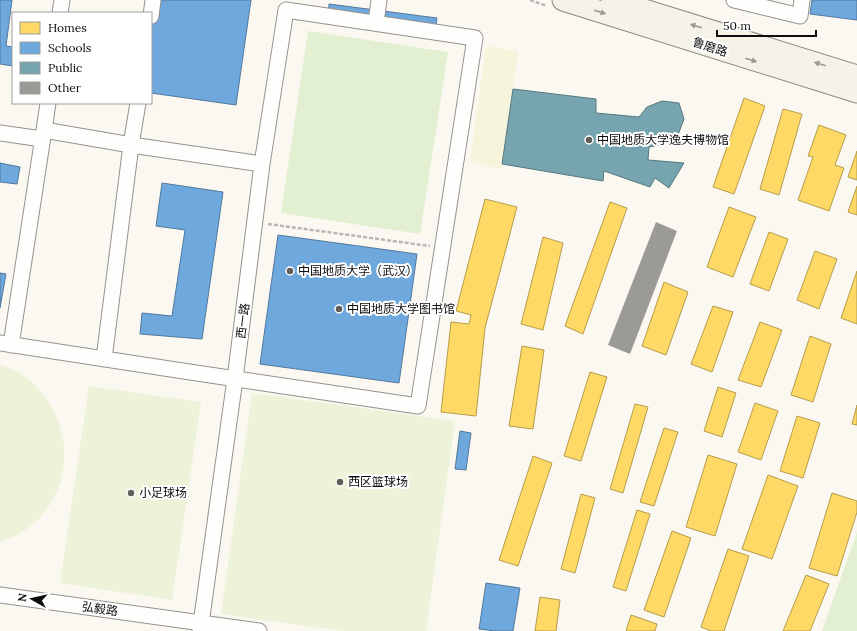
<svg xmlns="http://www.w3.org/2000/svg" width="857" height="631" font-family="Lora,'Noto Sans SC',serif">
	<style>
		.farmland { fill: #f7f4dc }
		.green { fill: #e2efd0 }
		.pitch { fill: #ecf3d9 }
		.homes { fill: #ffd966; stroke: #b69c4b }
		.schools { fill: #6fa8dc; stroke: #51799e }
		.public { fill: #76a5af; stroke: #56777e }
		.building { fill: #9c9a96 }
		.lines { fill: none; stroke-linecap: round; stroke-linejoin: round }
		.street-casing { stroke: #93928f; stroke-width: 17 }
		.secondary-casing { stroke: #8a8985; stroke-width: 23 }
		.path { stroke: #b7b7b5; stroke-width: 2.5; stroke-dasharray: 4 2; stroke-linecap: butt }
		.street { stroke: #fefefd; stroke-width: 15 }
		.secondary { stroke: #f5f3e8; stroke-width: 21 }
		.oneway { fill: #989790 }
		.poi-dot { fill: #5f5f5c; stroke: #fff; stroke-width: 1.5 }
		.labels { text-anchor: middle; stroke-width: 4; stroke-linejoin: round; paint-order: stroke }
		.street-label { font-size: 12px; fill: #0c0c0c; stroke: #fff }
		.poi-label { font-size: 12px; fill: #0c0c0c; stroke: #fff; text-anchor: start }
	</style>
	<rect width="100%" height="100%" fill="#faf8f0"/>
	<path class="farmland" d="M486 46 518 51 502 169 470 162Z"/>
	<path class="green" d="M308 31 448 52 420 234 281 213Z
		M857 532V631H822Z"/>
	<path class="pitch" d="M0 365C17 369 31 379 42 393 84 444 65 522 0 542Z
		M89 386 201 402 172 600 60 583Z
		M252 393 455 421 426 631H342L221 614Z"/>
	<path class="homes" d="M744 98 765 106 734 194 713 187Z
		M783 109 802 114 779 195 760 189Z
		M819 125 846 135 835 165 844 168 829 211 798 200 813 157 808 156Z
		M857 151V180L848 177Z
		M857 186V215L848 212Z
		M485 199 517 207 485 328 476 416 441 412 451 322 469 324 471 315 456 311Z
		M610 202 627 208 583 334 565 326Z
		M729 207 756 217 733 277 707 267Z
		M769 232 788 239 769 291 750 284Z
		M543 237 563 243 543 330 521 324Z
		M815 251 837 259 819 309 797 300Z
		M857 271V324L841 318Z
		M664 282 688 292 666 355 642 346Z
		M713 306 733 312 712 372 691 364Z
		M760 322 782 330 761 387 738 380Z
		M810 336 831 344 813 402 791 395Z
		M522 346 544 350 533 429 509 426Z
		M590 372 607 377 581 461 564 456Z
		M718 387 736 393 722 437 704 431Z
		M755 403 778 411 761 460 738 452Z
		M635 404 648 407 623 493 610 489Z
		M857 405V425L852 424Z
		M797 416 820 423 803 478 780 471Z
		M664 428 678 432 654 506 640 502Z
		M708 455 737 464 715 536 686 527Z
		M533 456 552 463 518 566 499 560Z
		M768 475 798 486 772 559 742 549Z
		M832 493 857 501V512L837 576 809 568Z
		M581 494 595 498 575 573 561 569Z
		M637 510 650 514 626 591 613 587Z
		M672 531 691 538 664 617 644 610Z
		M728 549 749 556 724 631H711L701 627Z
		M806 575 829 584 810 631H783Z
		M540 597 560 600 556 631H535Z
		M631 615 657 624 655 631H626Z"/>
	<path class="schools" d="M0 0H12L6 46 13 47V66L0 64Z
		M154 0H251L236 105 151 93V22Z
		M812 0H857V20L810 14Z
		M329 4 437 18 435 32 328 17Z
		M0 163 20 167 17 184 0 182Z
		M162 183 223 192 202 339 140 334 142 313 172 316 185 230 156 226Z
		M278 235 417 254 399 383 260 364Z
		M0 273 6 274 0 308Z
		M460 431 471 433 466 470 455 469Z
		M486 583 520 588 513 631H495L479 629Z"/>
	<path class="public" d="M513 89 596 99V113L639 117 647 107 662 101 679 103 684 119 678 135 665 144 649 147 648 160 684 163 669 188 655 178 650 187 604 171 603 181 502 164Z"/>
	<path class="building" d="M656 222 677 231 630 354 608 345Z"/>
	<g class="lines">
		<g class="street-casing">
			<path id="street" d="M734 0 800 16 802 0
				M60 13 62 0
				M151 16 153 0
				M376 23 379 0
				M44 130 48 103
				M0 133 42 139
				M0 343C139 365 279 385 418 406L475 38 286 10 262 164 235 379 200 631
				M11 345 44 130 131 145 138 103
				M104 359 131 145 262 164
				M0 595 259 631"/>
		</g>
		<g class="secondary-casing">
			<path id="secondary" d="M563 0 857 92
				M612 0 857 76"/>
		</g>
		<path class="path" d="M530 0 547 6
			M268 224 430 246"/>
		<use href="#street" class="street"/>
		<use href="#secondary" class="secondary"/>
	</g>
	<defs><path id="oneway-solid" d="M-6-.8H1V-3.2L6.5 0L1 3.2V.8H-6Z"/></defs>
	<g class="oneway">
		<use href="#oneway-solid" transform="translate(600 12) rotate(18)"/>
		<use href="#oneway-solid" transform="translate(696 26) rotate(-163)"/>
		<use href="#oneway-solid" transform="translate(751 60) rotate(17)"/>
		<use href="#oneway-solid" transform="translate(820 64) rotate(-162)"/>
	</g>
	<g class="poi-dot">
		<circle cx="589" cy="140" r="4"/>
		<circle cx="290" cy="271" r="4"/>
		<circle cx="339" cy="309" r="4"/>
		<circle cx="340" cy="482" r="4"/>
		<circle cx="131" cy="493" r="4"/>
	</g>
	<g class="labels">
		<g class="street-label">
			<text transform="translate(710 47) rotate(18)" y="4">鲁磨路</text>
			<text transform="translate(243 321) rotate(-83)" y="4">西一路</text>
			<text transform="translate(100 609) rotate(8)" y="4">弘毅路</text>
		</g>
		<g class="poi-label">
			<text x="597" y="144">中国地质大学逸夫博物馆</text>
			<text x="298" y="275">中国地质大学（武汉）</text>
			<text x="347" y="313">中国地质大学图书馆</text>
			<text x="348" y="486">西区篮球场</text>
			<text x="139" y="497">小足球场</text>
		</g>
	</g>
	<rect x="12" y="12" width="140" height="92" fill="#ffffff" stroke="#9e9e9e"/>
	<rect x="20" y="22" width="20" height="12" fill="#ffd966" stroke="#9e9e9e"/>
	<text x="48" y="32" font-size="12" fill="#0c0c0c">Homes</text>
	<rect x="20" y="42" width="20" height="12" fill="#6fa8dc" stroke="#9e9e9e"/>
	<text x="48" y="52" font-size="12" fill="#0c0c0c">Schools</text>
	<rect x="20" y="62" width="20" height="12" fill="#76a5af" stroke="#9e9e9e"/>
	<text x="48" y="72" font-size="12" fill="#0c0c0c">Public</text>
	<rect x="20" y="82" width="20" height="12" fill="#9c9a96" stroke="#9e9e9e"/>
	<text x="48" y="92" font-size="12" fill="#0c0c0c">Other</text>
	<g transform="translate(32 599) rotate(278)" stroke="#ffffff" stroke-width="3" paint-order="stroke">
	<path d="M0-3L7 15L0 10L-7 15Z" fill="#0c0c0c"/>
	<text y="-6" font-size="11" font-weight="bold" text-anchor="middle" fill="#0c0c0c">N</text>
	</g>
	<path d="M717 30v6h99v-6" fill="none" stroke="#0c0c0c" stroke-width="2"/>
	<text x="723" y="30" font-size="12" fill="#0c0c0c" stroke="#ffffff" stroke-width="3" paint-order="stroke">50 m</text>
</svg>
